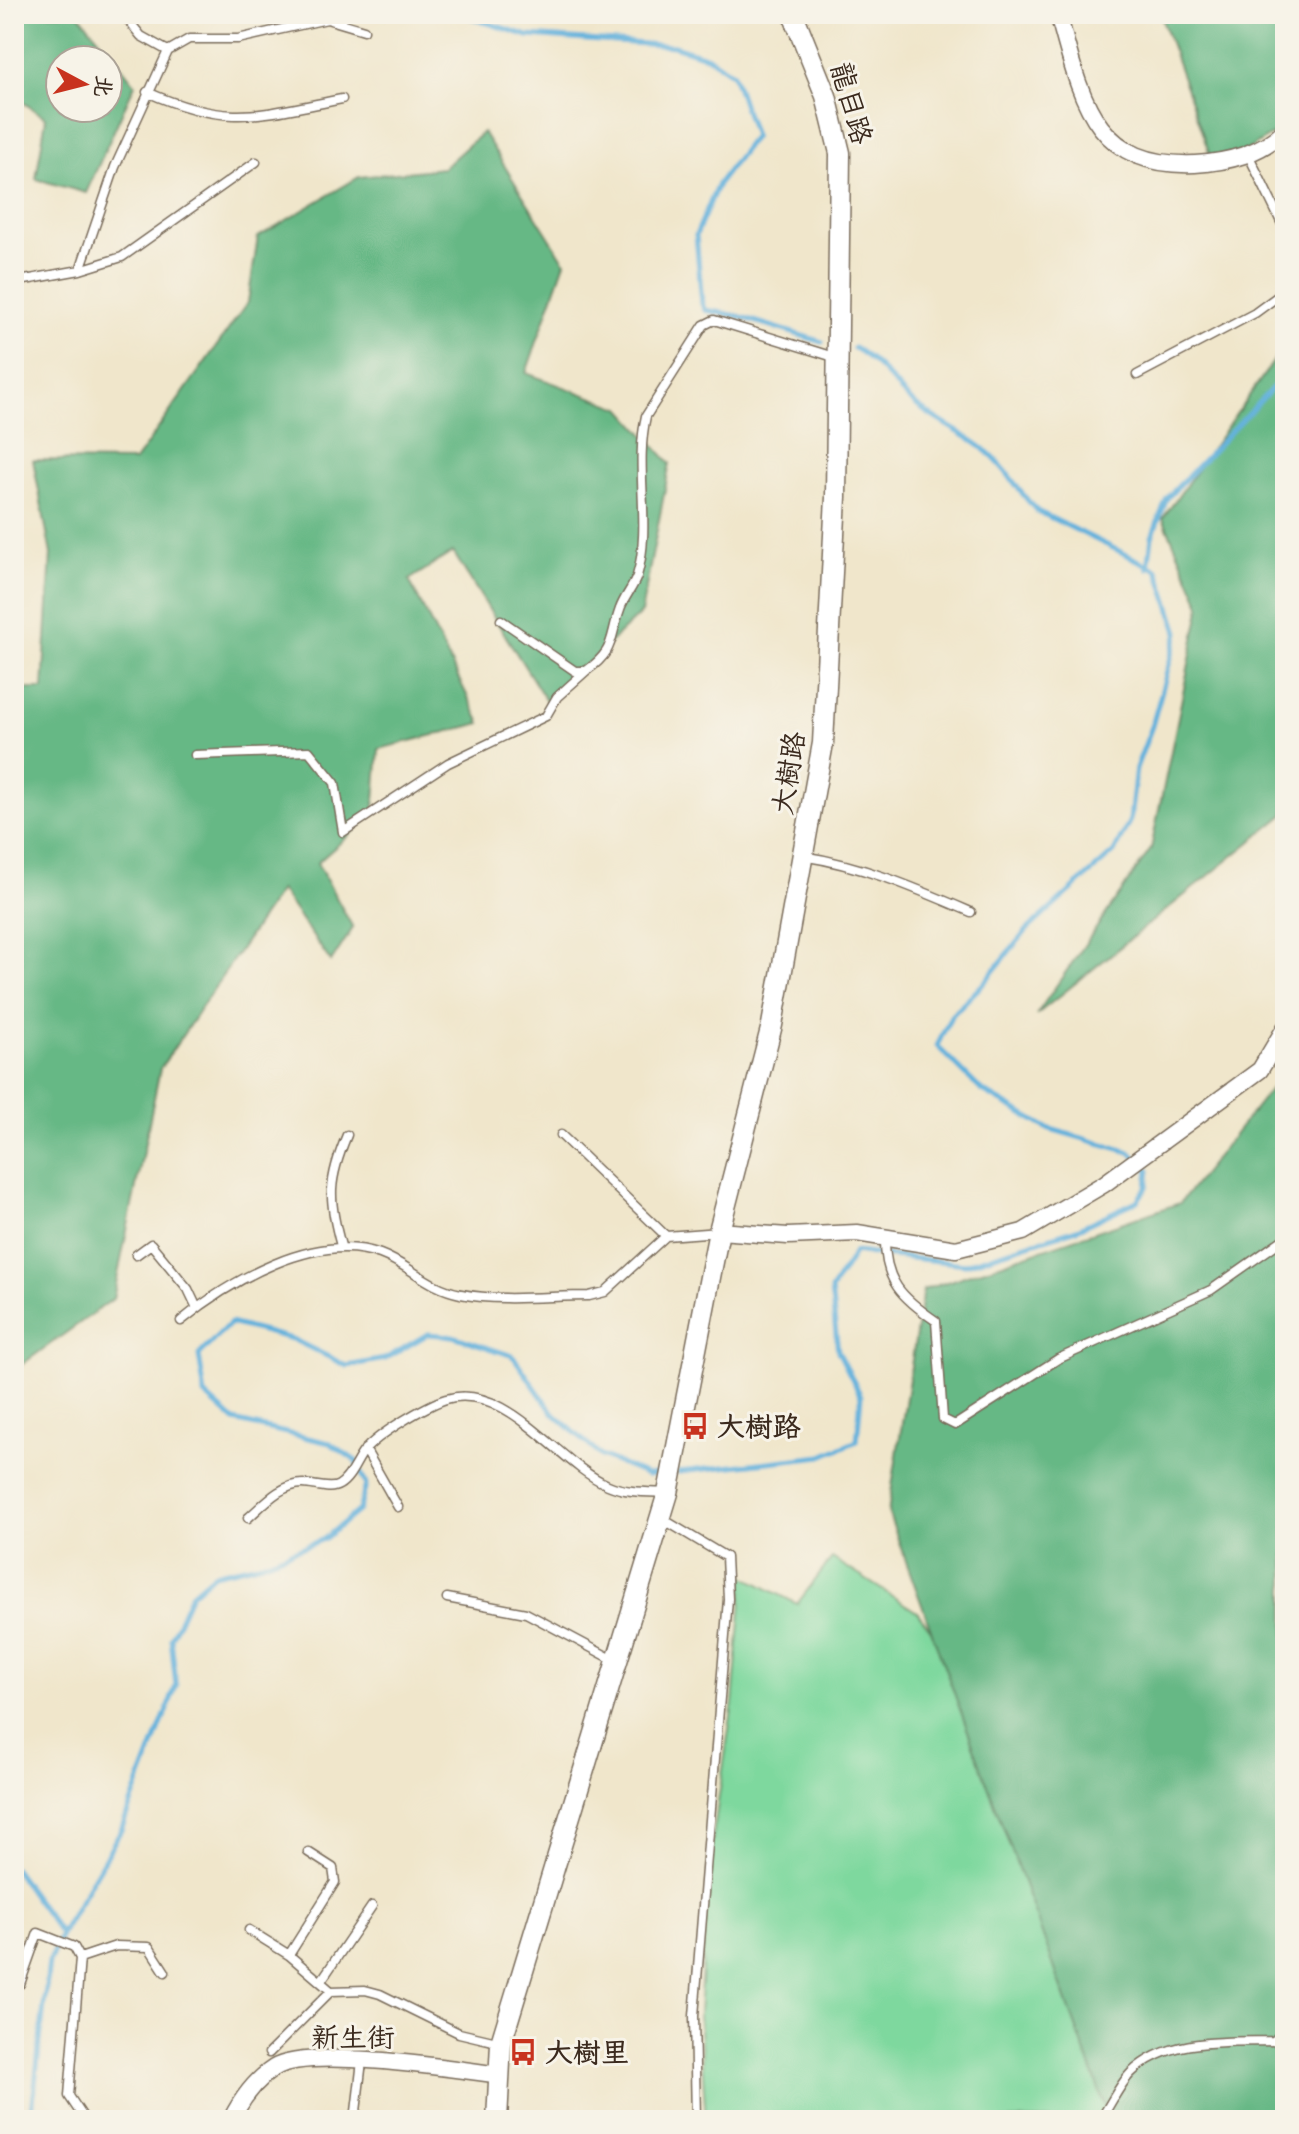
<svg xmlns="http://www.w3.org/2000/svg" width="1299" height="2134" font-family="Caveat,'LXGW WenKai TC',sans-serif">
	<style>
		.green { fill: #7ed89e; stroke: #5c815e; stroke-width: 2 }
		.forest { fill: #66b885; stroke: #507152; stroke-width: 2; fill-rule: evenodd }
		.lines { fill: none; stroke-linecap: round; stroke-linejoin: round }
		.stream { stroke: #62b1dc; stroke-width: 5 }
		.service-casing { stroke: #7a6c5b; stroke-width: 11 }
		.minor-casing { stroke: #7a6c5b; stroke-width: 19 }
		.tertiary-casing { stroke: #7a6c5b; stroke-width: 23 }
		.service { stroke: #fff; stroke-width: 8 }
		.minor { stroke: #fff; stroke-width: 16 }
		.tertiary { stroke: #fff; stroke-width: 20 }
		.labels { text-anchor: middle; stroke-width: 6; stroke-linejoin: round; paint-order: stroke }
		.street-label { font-size: 28px; fill: #3b2a1e; stroke: #f7f3e8 }
		.poi-label { font-size: 28px; font-weight: bold; fill: #3b2a1e; stroke: #f7f3e8; text-anchor: start }
	</style>
	<rect width="100%" height="100%" fill="#f7f3e8"/>
	<filter id="ink" filterUnits="userSpaceOnUse"><feTurbulence type="fractalNoise" baseFrequency=".0125" numOctaves="2"/><feDisplacementMap in="SourceGraphic" scale="16" xChannelSelector="R" yChannelSelector="G"/><feConvolveMatrix kernelMatrix="1 2 1 2 8 2 1 2 1" color-interpolation-filters="sRGB"/></filter>
	<filter id="wash" filterUnits="userSpaceOnUse"><feTurbulence type="fractalNoise" baseFrequency=".006" numOctaves="4" result="noise"/><feDisplacementMap in="SourceGraphic" scale="32" xChannelSelector="R" yChannelSelector="G"/><feGaussianBlur stdDeviation="1.8" result="paint"/><feColorMatrix in="noise" values="0 0 0 0 0 0 0 0 0 0 0 0 0 0 0 0 0 1.4 0 .05"/><feComposite in="paint" operator="in"/></filter>
	<g filter="url(#wash)">
		<rect width="100%" height="100%" fill="#f0e6cb"/>
		<path class="green" d="M832 1558 917 1612 971 1681 1139 2120H706L699 2014 709 1862 733 1703 744 1576 797 1604Z"/>
		<path class="forest" d="M14 14H79L135 84 86 193 36 179 46 118 14 96ZM60 60H108V108H60Z
			M1160 14H1285V127L1215 169Z
			M483 132 565 262 526 373 621 408 670 463 641 613 547 702 453 552 409 580 481 723 379 749 374 813 317 863 353 928 331 962 280 890 160 1069 113 1299 14 1370V689H43L51 554 33 460 135 461 248 302 258 237 359 177 443 168Z
			M1285 345V814L1036 1015 1151 849 1201 605 1163 518Z
			M1285 1071V2120H1110L888 1512 923 1290 1180 1203Z"/>
		<g class="lines">
			<path class="stream" d="M460 14 528 36 674 46 708 57 733 74 754 136 718 184 696 235 702 304 705 310 738 316 822 342
				M1148 568 1152 537 1167 498 1285 375
				M679 1472 822 1456 857 1441 861 1396 838 1351 831 1290 855 1252 966 1264 1077 1229 1137 1201 1147 1187 1149 1170 1130 1152 1047 1128 981 1090 937 1046 951 1016 983 984 1027 930 1114 852 1130 820 1136 768 1152 726 1178 632 1158 570 1037 511C1018 491 1007 468 985 450 962 431 930 419 908 398 890 380 877 361 854 348
				M14 1869 61 1934
				M31 2120 49 1962 61 1934 121 1830 176 1686 171 1638 191 1594 214 1574 262 1563 324 1539 359 1510 366 1485 356 1461 330 1443 234 1421 205 1395 199 1355 230 1323 292 1339 347 1366 385 1359 428 1334 453 1336 513 1356 553 1413 601 1456 647 1475 665 1473"/>
		</g>
	</g>
	<g filter="url(#ink)">
		<g class="lines">
			<g class="service-casing">
				<path id="service" d="M123 14 141 36 168 51 189 39H238L327 19 364 30
					M168 51 115 167 80 270 122 257 256 162
					M147 92C228 128 259 115 342 99
					M1248 154 1285 230
					M14 282 80 270
					M1137 375 1255 313 1285 291
					M501 620 575 671H586C616 650 609 639 620 609 624 597 633 588 637 576 652 525 634 468 646 416L704 325 714 320 837 358
					M195 755 309 751 335 783 343 832 448 763 546 716 557 697 586 671
					M802 856C862 865 915 888 971 912
					M561 1135 666 1236
					M885 1238C884 1281 902 1298 936 1321L943 1419 955 1425 1058 1359 1211 1290 1285 1238
					M341 1246C328 1199 328 1180 347 1135
					M136 1255 151 1244 188 1289 197 1308
					M181 1321C230 1281 315 1231 380 1254 410 1265 426 1287 461 1294 502 1302 548 1296 589 1296L605 1292 666 1236 719 1232
					M365 1449 398 1507
					M248 1518C264 1504 281 1484 303 1484 314 1484 330 1491 339 1485 351 1478 356 1461 364 1451 378 1434 425 1406 446 1399 507 1381 558 1464 608 1485 627 1493 647 1492 668 1493
					M661 1518 726 1557 728 1599 694 2016 696 2120
					M447 1598 526 1613 616 1661
					M249 1930 289 1955 331 1991 365 1990 380 1994 459 2033 501 2043
					M289 1955 335 1882 333 1868 308 1852
					M321 1981 372 1906
					M20 1984 38 1933 74 1947 80 1958
					M269 2053 331 1991
					M85 2120 69 2096 80 1958 116 1946 149 1947 165 1972
					M355 2120 362 2061
					M1100 2120C1110 2106 1119 2085 1131 2073 1168 2037 1226 2042 1274 2041L1285 2029"/>
			</g>
			<g class="minor-casing">
				<path id="minor" d="M1058 14C1081 96 1092 168 1195 164 1229 162 1260 154 1285 130
					M719 1231 788 1236 857 1233 956 1249 1023 1232 1104 1184 1260 1070 1285 1028
					M231 2120C241 2100 254 2081 274 2068 308 2046 456 2069 500 2075"/>
			</g>
			<g class="tertiary-casing">
				<path id="tertiary" d="M497 2120 501 2043 668 1493 719 1231 772 1025 823 743 836 497 840 153 826 96 793 14"/>
			</g>
			<use href="#service" class="service"/>
			<use href="#minor" class="minor"/>
			<use href="#tertiary" class="tertiary"/>
		</g>
	</g>
	<defs>
		<g id="bus-bare" transform="scale(2.16)"><path d="M-5-6H5V4H4V6H2V4H-2V6H-4V4H-5ZM-3.5-4V0h7V-4ZM-3.5 1.2v1.5H-2V1.2ZM2 1.2v1.5H3.5V1.2Z" fill="#c8321e" stroke="#f7f3e8" stroke-width="2.5" paint-order="stroke"/></g>
	</defs>
	<g fill-rule="evenodd">
		<use href="#bus-bare" x="695" y="1426"/>
		<use href="#bus-bare" x="523" y="2052"/>
	</g>
	<g class="labels">
		<g class="street-label">
			<text transform="translate(852 103) rotate(74)" y="10">龍目路</text>
			<text transform="translate(788 773) rotate(-81)" y="10">大樹路</text>
			<text x="353" y="2047">新生街</text>
		</g>
		<g class="poi-label">
			<text x="717" y="1436">大樹路</text>
			<text x="545" y="2062">大樹里</text>
		</g>
	</g>
	<rect width="1299" height="2134" fill="none" stroke="#f7f3e8" stroke-width="48"/>
	<g transform="translate(84 84) rotate(97)"><circle r="38" fill="#f7f3e8" stroke="#aca397" stroke-width="2"/>
	<path d="M0-6L14 30L0 20L-14 30Z" fill="#c8321e"/>
	<text y="-12" font-size="22" font-weight="bold" text-anchor="middle" fill="#3b2a1e">北</text>
	</g>
</svg>
